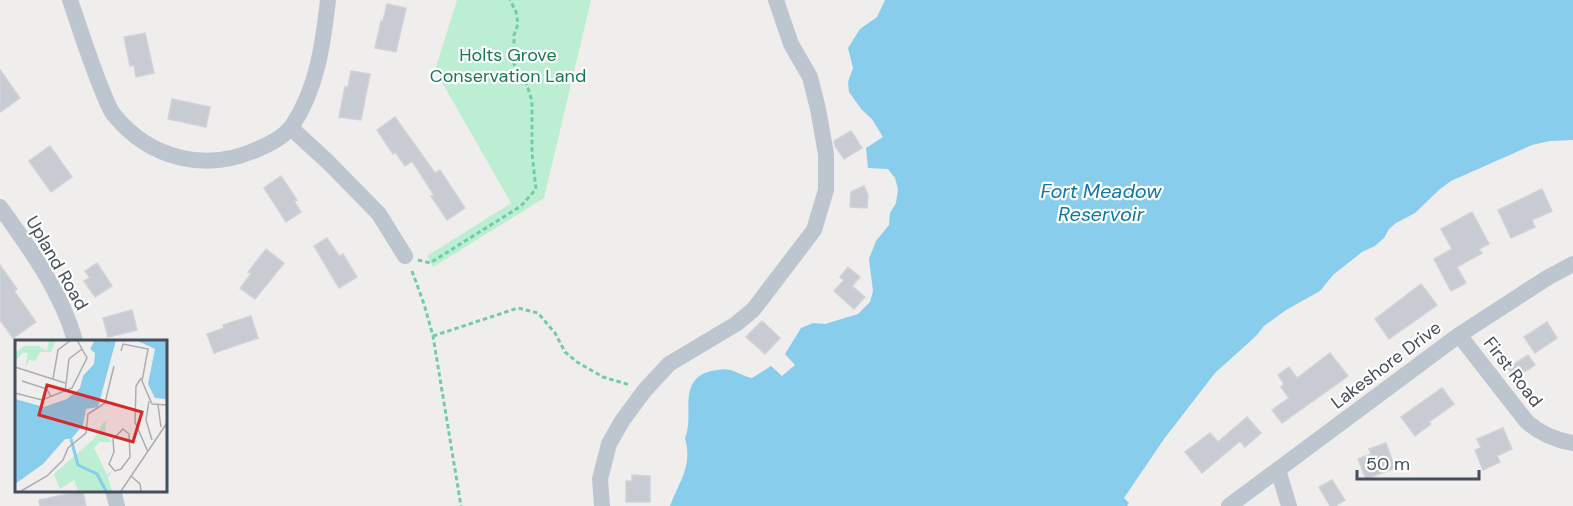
<svg xmlns="http://www.w3.org/2000/svg" width="1573" height="506" font-family="'DM Sans',sans-serif">
	<style>
		.green { fill: #bbeed3 }
		.water { fill: #88cdeb }
		.building { fill: #c9cbd3; stroke: #d1d2d9; stroke-width: 1.5 }
		.lines { fill: none; stroke-linecap: round; stroke-linejoin: round }
		.path { stroke: #73cba8; stroke-width: 3; stroke-dasharray: 4.5 3; stroke-linecap: butt }
		.minor { stroke: #bdc6cf; stroke-width: 16 }
		.labels { text-anchor: middle; stroke-width: 4.5; stroke-linejoin: round; paint-order: stroke }
		.park-label { font-size: 18px; fill: #177b52; stroke: #fff }
		.street-label { font-size: 18px; fill: #454e5a; stroke: #fff }
		.water-label { font-size: 20px; font-style: italic; fill: #0d78a6; stroke: #fff }
		.inset-river { fill: none; stroke: #88cdeb; stroke-width: 3 }
		.inset-road { fill: none; stroke: #acadb2; stroke-width: 1.5 }
		.view { fill: #d62828; fill-opacity: 0.15; stroke: #d62828; stroke-width: 3 }
		.inset-edge { fill: none; stroke: #454e5a; stroke-width: 3 }
	</style>
	<rect width="100%" height="100%" fill="#f0eded"/>
	<path class="green" d="M457 0H591L544 198 433 267 427 256 511 203 435 70Z"/>
	<path class="water" d="M885 0H1573V140L1550 141 1532 145 1451 181 1440 189 1415 213 1396 223 1389 229 1384 238 1375 246 1362 252 1333 275 1320 291 1286 310 1264 326 1256 336 1215 373 1164 439 1124 498 1129 503 1127 506H670C679 481 693 467 685 438 695 416 676 380 711 371 717 370 724 368 730 370 738 372 743 376 752 378L771 366 782 376 795 365 785 354 801 328 813 323 825 324 858 314 870 302 873 291 869 259 876 241 889 225 890 213 896 203 898 189 895 178 888 169 868 168 866 148 883 137 872 119 862 110 849 92 848 82 853 68 848 48 860 29 877 17Z"/>
	<path class="building" d="M387 4 406 8 396 52 375 48 381 21H383Z
		M145 33 154 73 136 77 134 65 130 66 124 37Z
		M0 70 20 98 0 112Z
		M351 71 370 74 361 120 339 117 345 87H348Z
		M172 99 210 107 206 127 168 119Z
		M395 117 435 173 440 170 465 208 447 220 431 196 434 195 412 161 405 166 395 152 393 154 377 130Z
		M851 131 862 148 844 159 835 146 834 141Z
		M50 146 72 177 51 192 29 161Z
		M281 176 297 200 294 201 301 212 286 222 264 188Z
		M864 186 868 195 867 208 850 207 851 192Z
		M1542 189 1552 211 1532 220 1535 227 1511 238 1498 210Z
		M1472 212 1489 244 1479 249 1482 253 1457 267 1466 283 1451 291 1434 259 1452 249 1441 229Z
		M327 238 339 256 343 254 357 277 339 288 314 246Z
		M266 249 284 263 255 299 240 288 251 274 248 272Z
		M97 263 112 286 95 297 84 281 90 278 85 271Z
		M0 265 17 289 14 291 36 322 13 338 0 320Z
		M848 267 860 277 852 286 865 297 854 309 834 291 844 280 840 277Z
		M1421 284 1437 305 1389 339 1375 319Z
		M132 310 137 330 108 337 103 318Z
		M251 316 258 338 214 353 207 334 224 328 223 325Z
		M762 321 780 338 765 354 746 337Z
		M1547 322 1557 338 1535 353 1524 337Z
		M1330 353 1348 376 1282 423 1272 410 1289 398 1281 387 1284 384 1278 375 1289 367 1297 378Z
		M1528 355 1535 365 1515 378 1508 368Z
		M1442 388 1454 404 1429 422 1431 424 1415 436 1401 417Z
		M1247 417 1261 433 1245 447 1240 441 1202 473 1185 452 1210 433 1218 442Z
		M1503 428 1512 449 1497 456 1500 462 1483 470 1475 450 1481 448 1477 439Z
		M1386 443 1395 468 1366 479 1358 459 1371 454 1369 449Z
		M632 475 650 476V502H626V481H632Z
		M1332 480 1345 500 1335 506H1330L1319 487Z
		M83 491 86 506H40L39 500Z"/>
	<g class="lines">
		<path class="path" d="M418 260 430 263 521 206 536 189 532 153V101L527 85 514 64V35L518 24 516 12 510 0
			M412 271 424 304 433 336 461 506
			M433 336 518 308 538 313 555 333 565 352 577 362 603 377 630 385"/>
		<path class="minor" d="M70 0C81 32 91 64 104 95 107 102 110 110 114 115 150 159 206 173 258 149 270 144 284 137 292 126 317 89 323 44 328 0
			M291 128 328 162 379 214 405 256
			M0 207C29 247 62 293 75 341
			M1459 335 1527 422C1541 434 1555 440 1573 443
			M1278 470 1289 506
			M113 490 117 506
			M602 506 600 479 609 444 622 421 645 390 669 364 736 324 753 310 814 230 826 190V154L818 109 810 77 791 44 776 0
			M1229 506 1459 335 1547 278 1573 264"/>
	</g>
	<g class="labels">
		<g class="park-label">
			<text x="508" y="61">Holts Grove<tspan x="508" dy="21">Conservation Land</tspan></text>
		</g>
		<g class="street-label">
			<text transform="translate(57 263) rotate(60)" y="6">Upland Road</text>
			<text transform="translate(1386 365) rotate(-37)" y="6">Lakeshore Drive</text>
			<text transform="translate(1513 372) rotate(52)" y="6">First Road</text>
		</g>
		<g class="water-label">
			<text x="1101" y="198">Fort Meadow<tspan x="1101" dy="23">Reservoir</tspan></text>
		</g>
	</g>
	<g transform="translate(15 340)">
		<rect width="152" height="152" fill="#f0eded"/>
		<path d="M34 0 40 2 36 12H25L20 21 14 20 10 29 13 13H7L0 22V13L9 6H24L32 11ZM97 79 91 81 90 95 97 102H84L79 108 92 135 97 131 93 138 97 151H63L59 140 45 149 39 134 79 99 89 81Z" fill="#bbeed3"/>
		<path d="M80 0H101L83 67 71 69 68 85 56 99H50L28 124 0 144V59L29 67 52 59 65 48 68 36 79 24 80 13 75 9ZM121 0H151V59L140 58 133 44 140 9Z" fill="#88cdeb"/>
		<path class="inset-river" d="M56 99 63 125 82 134 91 151"/>
		<path class="inset-road" d="M106 11 108 4 133 9 127 41 137 64 152 65M0 27 50 43M126 38 121 46 120 82 133 112M38 39 43 10 56 0M7 41 32 49 36 57M50 52 54 19 67 9M0 53 27 60 57 48 72 18 62 0M134 61 131 80 137 100M143 65 146 87M108 89 114 94 115 117 106 129 100 131 94 124 99 112 98 99ZM116 136 125 144 126 151M6 151 32 136 48 120 53 108 71 93 73 74 90 63 99 26M106 151 152 83"/>
		<path class="view" d="M32 45 127 72 118 102 24 75Z"/>
		<rect width="152" height="152" class="inset-edge"/>
	</g>
	<path d="M1357 470v9h122v-9" fill="none" stroke="#454e5a" stroke-width="3"/>
	<text x="1366" y="470" font-size="18" fill="#454e5a" stroke="#ffffff" stroke-width="4.5" paint-order="stroke">50 m</text>
</svg>
